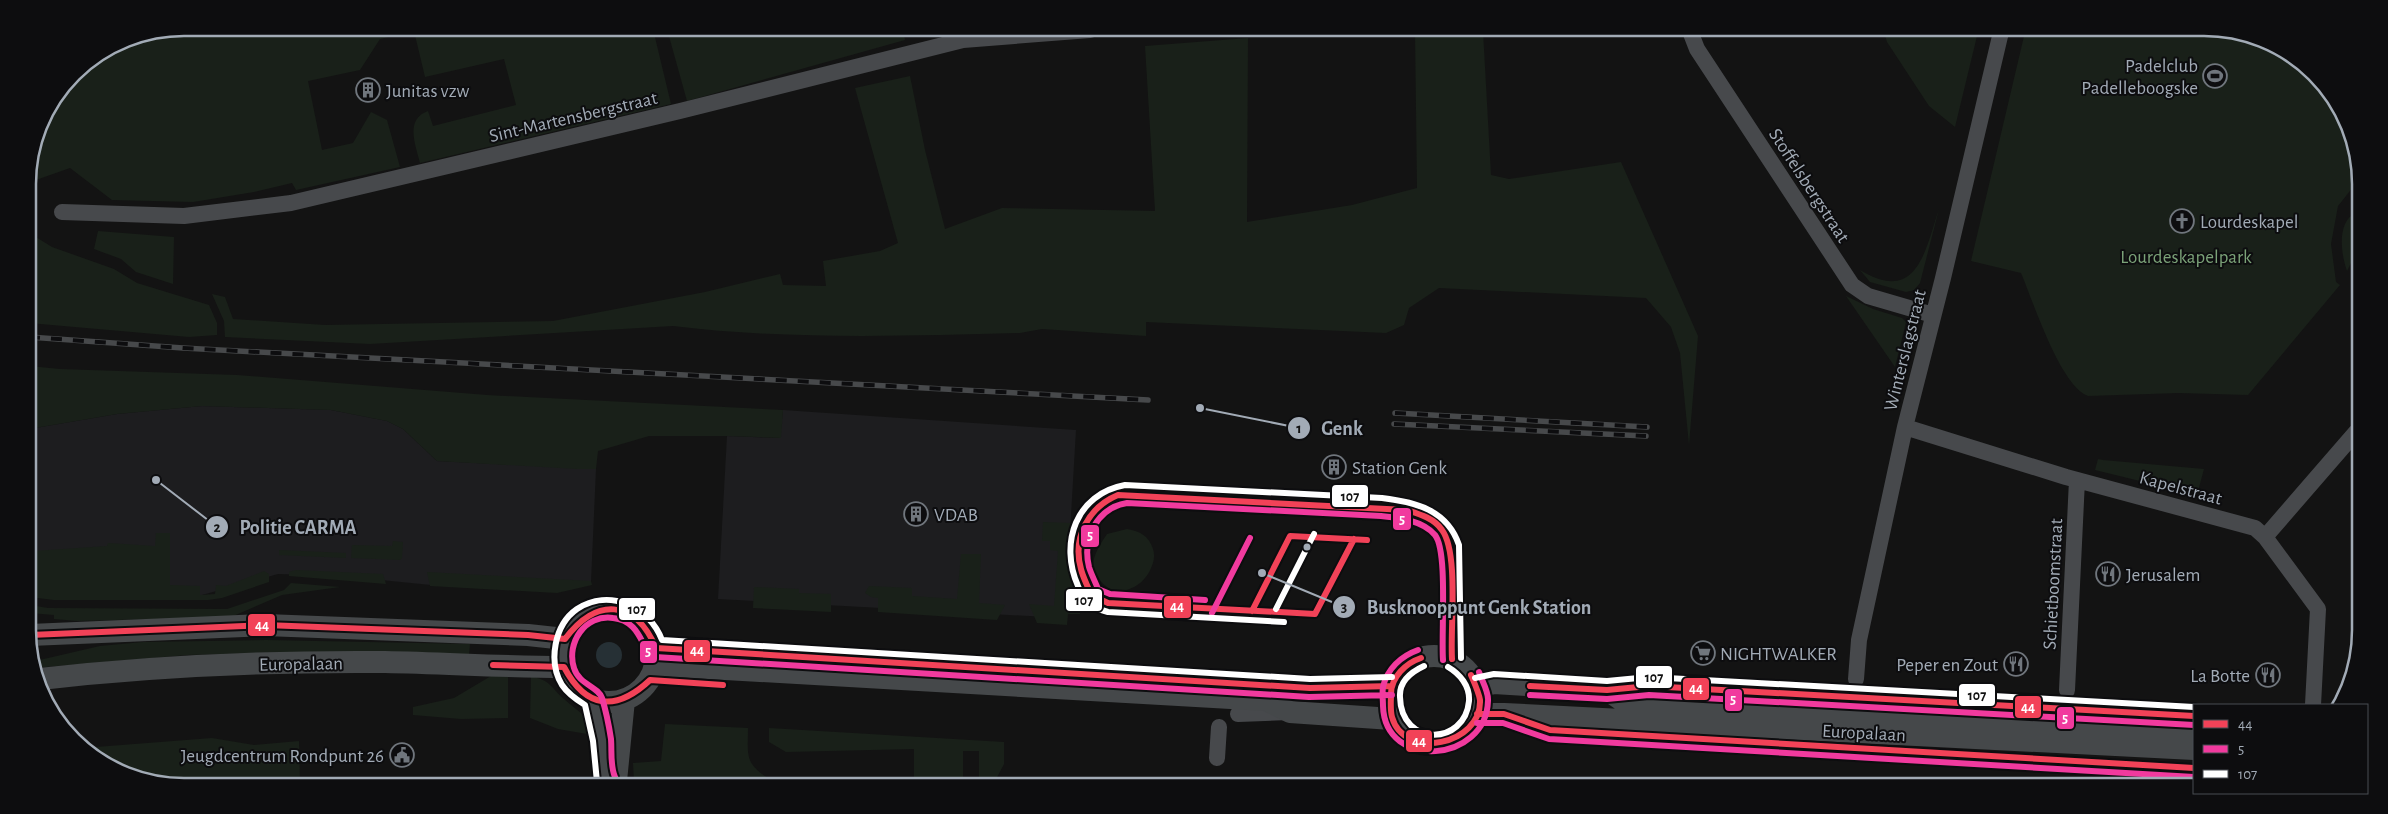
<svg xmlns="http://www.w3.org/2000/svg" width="2388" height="814" font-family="'Alegreya Sans',sans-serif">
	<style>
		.built { fill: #1d1d1f }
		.green { fill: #192019 }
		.water { fill: #263035 }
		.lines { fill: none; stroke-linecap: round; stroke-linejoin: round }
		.street { stroke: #47494c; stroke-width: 16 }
		.secondary { stroke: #45484a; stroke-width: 22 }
		.rail-casing { stroke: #47494b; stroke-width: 5.5 }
		.rail { stroke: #0d0d0f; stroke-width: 4; stroke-dasharray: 11; stroke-linecap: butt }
		.bus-1-casing { stroke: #0d0d0f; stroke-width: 10 }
		.bus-2-casing { stroke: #0d0d0f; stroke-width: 10 }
		.bus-3-casing { stroke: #0d0d0f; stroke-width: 10 }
		.bus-1 { stroke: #f24258; stroke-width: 6 }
		.bus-2 { stroke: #f13a9e; stroke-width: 6 }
		.bus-3 { stroke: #fff; stroke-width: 6 }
		.bus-dot { fill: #a2abb6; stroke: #0d0d0f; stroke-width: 2 }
		.labels { text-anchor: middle; stroke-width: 4; stroke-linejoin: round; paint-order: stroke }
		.poi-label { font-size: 19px; fill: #a2abb6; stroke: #0d0d0f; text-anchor: start }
		.street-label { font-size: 19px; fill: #a2abb6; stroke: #0d0d0f }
		.park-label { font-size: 19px; fill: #7ba278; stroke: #0d0d0f }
		.rim { fill: none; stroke: #a2abb6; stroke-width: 2.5 }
		.leader { fill: none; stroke: #a2abb6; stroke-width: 2 }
		.callout-dot { fill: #a2abb6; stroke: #0d0d0f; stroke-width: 2 }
		.mark-label { font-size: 15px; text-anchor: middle; font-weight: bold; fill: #111 }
		.callout-label { font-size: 20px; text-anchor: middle; font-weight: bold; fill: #a2abb6; stroke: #0d0d0f; stroke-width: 4; stroke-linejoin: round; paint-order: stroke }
		.line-badge { stroke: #0d0d0f; stroke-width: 2 }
		.badge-label { font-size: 14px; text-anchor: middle; font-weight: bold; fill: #fff }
		.pale-badge-label { font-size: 14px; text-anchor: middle; font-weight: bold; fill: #111 }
	</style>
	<rect width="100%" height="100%" fill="#131313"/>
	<path class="built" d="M202 406 331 410 387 421 403 429 437 461 596 469 591 582 431 585 341 576 278 574 202 595H121L30 563 29 429 117 414Z
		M783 410 1076 430 1065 618 718 599 727 436 780 438Z"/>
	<path class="green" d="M185 28 653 29 671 104 420 163C415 144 405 119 428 111L433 126 516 105 504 59 425 77 414 31 380 39 360 70 308 81 322 150 353 143 371 112 387 120 400 167 296 190 292 183 254 192 193 202 112 200 70 168 36 180 28 198V175L40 124 74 73 125 39Z
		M667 29H903L905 40 687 101Z
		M1415 31H1483L1491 175 1509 179 1621 162 1698 336 1689 445 1680 353 1671 327 1646 298 1439 288 1409 308 1404 325 1386 333 1146 322V336L1042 329 1020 333C904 336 788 340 673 326L370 344 225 337 224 321 212 294 225 297 233 319 325 325 553 321 705 292 780 274 783 285 826 286 823 261 880 251 898 243 855 88 910 76 925 150 945 229 1002 208 1155 211 1145 46 1248 38 1247 222 1352 205 1417 188Z
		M1884 32H1978L1955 127 1929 106 1887 42Z
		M2025 32 2244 33 2290 54 2321 81 2358 154 2357 182 2338 206 2331 244 2336 282 2340 285 2248 395 2179 393 2088 396C2060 386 2033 301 2021 273L1971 261Z
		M1939 209 1920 283 1914 290 1906 292 1870 282 1860 270C1917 305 1925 251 1939 209Z
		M2357 212V251L2347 271C2341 254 2336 221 2357 212Z
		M28 225 31 234 52 247 114 269 137 283 209 305 217 323V335L189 337 29 323Z
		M98 231 174 237 173 284 136 272 121 259 94 249Z
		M1846 296 1873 309 1902 318 1906 322 1895 367Z
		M29 366 60 369 237 375 487 395 783 410 781 438 727 436H649L598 451 596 469H577L437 461 403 429 387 421 331 410 202 406 117 414 29 429Z
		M2098 459 2103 460 2204 469 2197 495 2095 470Z
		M1043 522 1071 523 1074 526 1072 565 1080 596V614H1068L1067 625 1037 623 1029 604 1054 606 1058 551 1050 550V541H1042Z
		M1127 529C1140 531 1149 536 1153 549 1155 555 1154 562 1151 568 1143 589 1114 601 1099 579 1097 575 1093 570 1093 565 1094 553 1101 543 1107 534Z
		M156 533H170V585L200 586V595L215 594 216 585 226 586 264 571 269 574V582L222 598 208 600H54L30 597V553H33L34 551 107 546 108 543 155 546Z
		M393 541 403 542 402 558 400 560 351 558 352 545 392 546Z
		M279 550 346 553V558L279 555Z
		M961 554H981L979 603 1005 605 997 620 878 612V598L871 597 865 593 869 586 912 588V596L957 599Z
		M296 570 383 574 386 584 289 576V572Z
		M427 572 591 581 592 585 557 593 430 586Z
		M291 583 340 587 282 595 231 617 77 621 54 619V615L30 613V605L48 608 227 609 284 590Z
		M754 587 799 589V593L831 594V612L753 608Z
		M266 640 470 644 469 655 284 652 188 655 34 668 31 662 100 646 143 642Z
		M508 675V718L461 719 413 715V707L454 698 491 676Z
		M531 676C553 682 549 686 564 699 578 712 588 714 593 735L558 729 530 718Z
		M665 724 748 728C748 754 744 763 768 778L634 782 633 763 661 761Z
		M769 728 1004 742V764L994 783H979V751H963V783H914V749L786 752 769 742Z
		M212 738 254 745 299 741 300 781 142 780 98 760 83 748Z"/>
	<path class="water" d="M596 655a13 13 0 1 1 26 0a13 13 0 1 1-26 0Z"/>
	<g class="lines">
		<path class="street" d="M1690 31 1697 49 1852 285 1868 296 1933 315
			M62 212 184 216 291 203 680 111 963 40 1090 30
			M1905 427 2066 477 2255 528 2265 537 2318 609 2313 705
			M2265 537 2356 432
			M1856 679 1859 640 1905 427 1943 278 2001 32
			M1607 690 1637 687
			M2067 690 2077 480
			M1238 714 1288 712
			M1524 721 1550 730 1620 734
			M1217 758 1219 727"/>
		<path class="secondary" d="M562 655a47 47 0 1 1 94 0a47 47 0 1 1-94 0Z
			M30 635 265 625 528 635 565 639
			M656 648 1044 672
			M1390 700a44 44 0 1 1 88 0a44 44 0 1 1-88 0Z
			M656 665 1266 700 1290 712 1392 719
			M40 679C154 666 270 661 385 662 445 663 504 667 564 667
			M1244 684 1310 688 1392 686
			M1477 687 1494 683 1607 690 1626 703 2194 732
			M593 700 602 740 605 778 608 782
			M1477 714H1504L2194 749
			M616 781 624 700"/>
		<g class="rail-casing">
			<path id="rail" d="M29 337 183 348 1148 400
				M1395 413 1647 427
				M1394 424 1646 436"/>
		</g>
		<use href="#rail" class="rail"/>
		<g class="bus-1-casing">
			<path id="bus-1" d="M1354 539 1315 614 1108 603 1091 595C1088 586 1083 578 1081 569 1072 537 1089 507 1118 495L1406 510C1419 514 1434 518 1442 530 1459 553 1450 628 1452 659
				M1252 611 1290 536 1367 540
				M30 635 265 625 528 635 565 639C596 597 635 599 656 648L1310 688 1392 686
				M1421 658C1406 663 1391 677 1391 694 1391 701 1390 710 1392 717 1404 761 1482 745 1480 700 1479 693 1474 682 1471 675
				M493 665 564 667C586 709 616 712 650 680L723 685
				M1530 686 1607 690 1649 686 2194 716
				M1477 714H1504L1550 730 2194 768"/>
		</g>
		<g class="bus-2-casing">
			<path id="bus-2" d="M1205 600 1110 594 1098 589C1095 581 1091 574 1089 567 1082 538 1097 508 1127 503L1381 516C1399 518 1422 520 1435 535 1448 551 1441 633 1443 660
				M1212 613 1250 538
				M1418 650C1401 656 1387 669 1383 687 1382 693 1383 700 1383 706 1385 771 1486 763 1488 701 1489 692 1482 681 1479 672
				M1530 695 1607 699 1649 695 2194 725
				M1477 723H1503L1549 739 2194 777
				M615 777C610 766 612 751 611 739 609 726 606 711 602 698 598 686 579 685 574 668 566 643 585 614 613 618 643 621 641 653 655 657L1309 697 1392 695"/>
		</g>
		<g class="bus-3-casing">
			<path id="bus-3" d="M1276 609 1314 534
				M1284 622 1108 612C1101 610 1088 606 1084 600 1081 596 1080 590 1078 586 1059 543 1076 494 1125 485L1382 498C1416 502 1447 510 1459 545L1461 658
				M1424 666C1411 672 1399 682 1400 697 1401 747 1465 746 1469 701 1470 686 1460 674 1448 667
				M1475 678 1494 674 1607 681 1649 677 2194 707
				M597 782 593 741 585 705C577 700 568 694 562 685 548 662 554 625 577 609 609 588 649 606 662 640L1310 679 1392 677"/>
		</g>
		<use href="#bus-1" class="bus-1"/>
		<use href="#bus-2" class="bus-2"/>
		<use href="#bus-3" class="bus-3"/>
	</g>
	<defs>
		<g id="stadium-ring" transform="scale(1.25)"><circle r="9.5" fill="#0d0d0f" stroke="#70767d" stroke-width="1.5"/><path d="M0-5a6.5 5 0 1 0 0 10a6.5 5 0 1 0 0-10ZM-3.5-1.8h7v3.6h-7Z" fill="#70767d"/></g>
		<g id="building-ring" transform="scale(1.25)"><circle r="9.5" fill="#0d0d0f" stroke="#70767d" stroke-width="1.5"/><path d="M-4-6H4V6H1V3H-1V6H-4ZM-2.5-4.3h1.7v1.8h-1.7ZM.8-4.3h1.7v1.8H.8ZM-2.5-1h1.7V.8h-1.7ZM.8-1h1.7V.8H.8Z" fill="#70767d"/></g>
		<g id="church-ring" transform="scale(1.25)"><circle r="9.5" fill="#0d0d0f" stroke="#70767d" stroke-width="1.5"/><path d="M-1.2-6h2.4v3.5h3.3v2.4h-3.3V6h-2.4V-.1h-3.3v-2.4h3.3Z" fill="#70767d"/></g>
		<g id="restaurant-ring" transform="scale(1.25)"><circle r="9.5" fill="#0d0d0f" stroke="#70767d" stroke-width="1.5"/><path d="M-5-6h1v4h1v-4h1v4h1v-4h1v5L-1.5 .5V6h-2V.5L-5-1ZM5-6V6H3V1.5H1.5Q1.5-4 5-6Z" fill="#70767d"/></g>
		<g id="supermarket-ring" transform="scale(1.25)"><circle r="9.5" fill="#0d0d0f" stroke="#70767d" stroke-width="1.5"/><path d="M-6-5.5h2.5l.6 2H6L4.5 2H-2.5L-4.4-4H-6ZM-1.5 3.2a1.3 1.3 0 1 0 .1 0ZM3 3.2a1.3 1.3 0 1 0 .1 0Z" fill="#70767d"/></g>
		<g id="civic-ring" transform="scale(1.25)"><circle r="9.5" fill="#0d0d0f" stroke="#70767d" stroke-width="1.5"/><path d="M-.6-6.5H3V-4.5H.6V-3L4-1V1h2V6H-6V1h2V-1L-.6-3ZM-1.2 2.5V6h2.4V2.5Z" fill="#70767d"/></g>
	</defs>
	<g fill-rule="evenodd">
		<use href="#stadium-ring" x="2215" y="76"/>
		<use href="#building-ring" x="368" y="90"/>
		<use href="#church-ring" x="2182" y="221"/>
		<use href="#building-ring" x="1334" y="467"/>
		<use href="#building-ring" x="916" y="514"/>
		<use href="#restaurant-ring" x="2108" y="574"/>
		<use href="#supermarket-ring" x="1703" y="653"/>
		<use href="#restaurant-ring" x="2016" y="664"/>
		<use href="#restaurant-ring" x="2268" y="675"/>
		<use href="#civic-ring" x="402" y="755"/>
	</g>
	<circle class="bus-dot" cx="1307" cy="547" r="4.5"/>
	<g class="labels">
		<g class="poi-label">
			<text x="2198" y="72" text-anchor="end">Padelclub<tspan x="2198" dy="22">Padelleboogske</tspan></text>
			<text x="386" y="97">Junitas vzw</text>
			<text x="2200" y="228">Lourdeskapel</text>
			<text x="1352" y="474">Station Genk</text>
			<text x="934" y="521">VDAB</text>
			<text x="2126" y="581">Jerusalem</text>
			<text x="1720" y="660">NIGHTWALKER</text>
			<text x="1998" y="671" text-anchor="end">Peper en Zout</text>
			<text x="2250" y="682" text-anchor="end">La Botte</text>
			<text x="384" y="762" text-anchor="end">Jeugdcentrum Rondpunt 26</text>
		</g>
		<g class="street-label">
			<text transform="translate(573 116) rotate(-13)" y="7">Sint-Martensbergstraat</text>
			<text transform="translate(1810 185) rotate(57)" y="7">Stoffelsbergstraat</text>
			<text transform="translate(1904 350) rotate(-76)" y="7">Winterslagstraat</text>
			<text transform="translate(2181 487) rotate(15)" y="7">Kapelstraat</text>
			<text transform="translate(2052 584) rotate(-87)" y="7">Schietboomstraat</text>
			<text transform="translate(301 663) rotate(-1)" y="7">Europalaan</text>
			<text transform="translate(1864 732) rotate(3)" y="7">Europalaan</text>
		</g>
		<g class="park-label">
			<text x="2186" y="263">Lourdeskapelpark</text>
		</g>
	</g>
	<path d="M0 0H2388V814H0ZM184 36H2204A148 148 0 0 1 2352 184V630A148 148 0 0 1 2204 778H184A148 148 0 0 1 36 630V184A148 148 0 0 1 184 36Z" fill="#0d0d0f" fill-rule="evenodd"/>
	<path class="rim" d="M184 36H2204A148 148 0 0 1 2352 184V630A148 148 0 0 1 2204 778H184A148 148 0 0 1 36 630V184A148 148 0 0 1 184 36Z"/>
	<path class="leader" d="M1200 408L1299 428M156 480L217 527M1262 573L1344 607"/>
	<g class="callout-dot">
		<circle cx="1200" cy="408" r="5"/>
		<circle cx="156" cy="480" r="5"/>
		<circle cx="1262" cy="573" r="5"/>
		<circle cx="1299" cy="428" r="12"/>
		<circle cx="217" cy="527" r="12"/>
		<circle cx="1344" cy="607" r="12"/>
	</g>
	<g class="mark-label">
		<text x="1299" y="433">1</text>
		<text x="217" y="532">2</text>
		<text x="1344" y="612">3</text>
	</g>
	<g class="callout-label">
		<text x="1342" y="435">Genk</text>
		<text x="298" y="534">Politie CARMA</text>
		<text x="1479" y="614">Busknooppunt Genk Station</text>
	</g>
	<g class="line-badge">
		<rect x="1331" y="484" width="38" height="24" rx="5" fill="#fff"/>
		<rect x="1392" y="507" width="20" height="24" rx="5" fill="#f13a9e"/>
		<rect x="1080" y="524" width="20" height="24" rx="5" fill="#f13a9e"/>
		<rect x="1065" y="588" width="38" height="24" rx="5" fill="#fff"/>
		<rect x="1163" y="595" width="29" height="24" rx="5" fill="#f24258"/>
		<rect x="618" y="597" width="38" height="24" rx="5" fill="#fff"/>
		<rect x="247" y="613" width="29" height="24" rx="5" fill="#f24258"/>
		<rect x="683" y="639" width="28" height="24" rx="5" fill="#f24258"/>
		<rect x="639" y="640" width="19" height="24" rx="5" fill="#f13a9e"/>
		<rect x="1635" y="665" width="38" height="24" rx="5" fill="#fff"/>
		<rect x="1682" y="677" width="28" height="24" rx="5" fill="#f24258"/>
		<rect x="1958" y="683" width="38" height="24" rx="5" fill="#fff"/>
		<rect x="1724" y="688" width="19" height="24" rx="5" fill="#f13a9e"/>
		<rect x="2014" y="695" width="28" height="24" rx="5" fill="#f24258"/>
		<rect x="2056" y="706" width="19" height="24" rx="5" fill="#f13a9e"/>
		<rect x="1405" y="729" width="28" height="24" rx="5" fill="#f24258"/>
	</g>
	<g class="badge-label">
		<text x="1402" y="524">5</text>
		<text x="1090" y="540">5</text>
		<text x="1177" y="611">44</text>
		<text x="262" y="630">44</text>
		<text x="697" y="655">44</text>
		<text x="648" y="656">5</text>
		<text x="1696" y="693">44</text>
		<text x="1733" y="704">5</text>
		<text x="2028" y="712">44</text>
		<text x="2065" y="723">5</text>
		<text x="1419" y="746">44</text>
	</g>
	<g class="pale-badge-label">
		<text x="1350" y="501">107</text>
		<text x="1084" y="605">107</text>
		<text x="637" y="614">107</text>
		<text x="1654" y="682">107</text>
		<text x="1977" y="700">107</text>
	</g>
	<rect x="2193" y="704" width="175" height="90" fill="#0d0d0f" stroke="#494c52"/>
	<rect x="2203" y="720" width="25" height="8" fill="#f24258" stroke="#494c52"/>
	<text x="2238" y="729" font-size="15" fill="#a2abb6">44</text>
	<rect x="2203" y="745" width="25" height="8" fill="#f13a9e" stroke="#494c52"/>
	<text x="2238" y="754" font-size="15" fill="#a2abb6">5</text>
	<rect x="2203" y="770" width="25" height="8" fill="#ffffff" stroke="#494c52"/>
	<text x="2238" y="779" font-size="15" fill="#a2abb6">107</text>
</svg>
